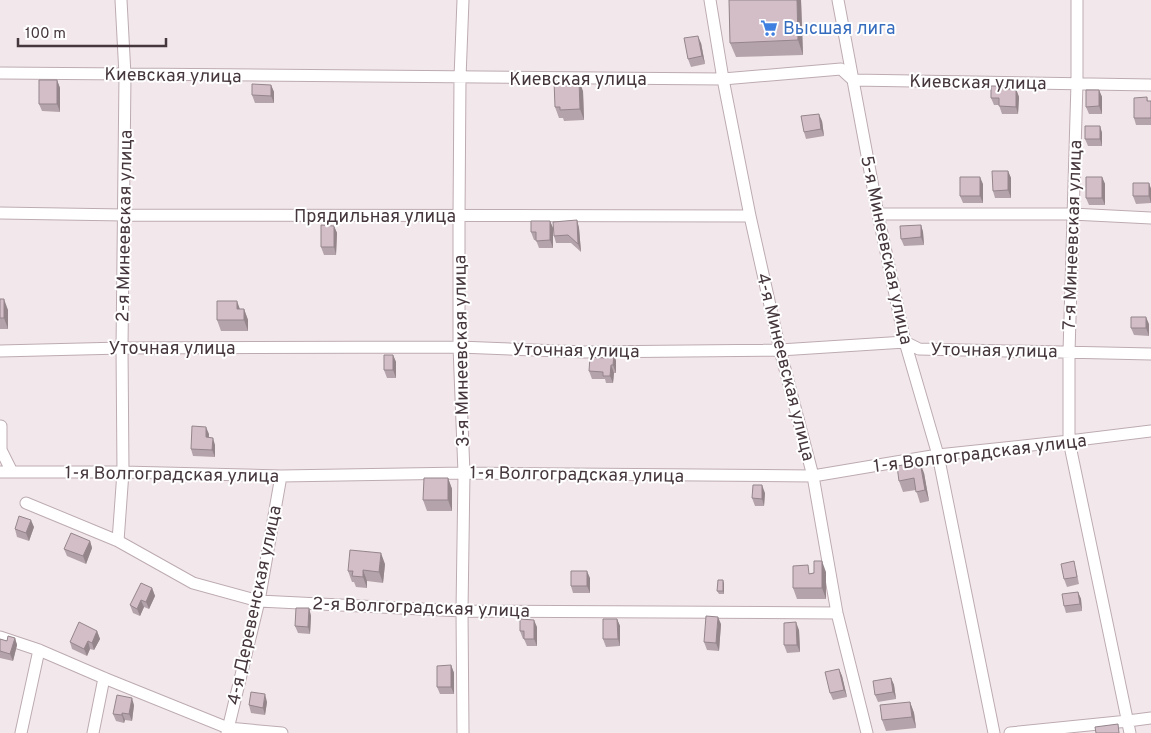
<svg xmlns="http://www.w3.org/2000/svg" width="1151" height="733" font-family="Overpass,sans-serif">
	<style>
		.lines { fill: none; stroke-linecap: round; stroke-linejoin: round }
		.minor-casing { stroke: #bdabb2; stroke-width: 13 }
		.minor { stroke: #fff; stroke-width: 11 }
		.wall { fill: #b5a3ab }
		.shaded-wall { fill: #94858b }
		.building { fill: #d3bec7; stroke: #94858b }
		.labels { text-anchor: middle; stroke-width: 4; stroke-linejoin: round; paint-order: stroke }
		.shop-label { font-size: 18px; fill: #366cbe; stroke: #fff; text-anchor: start }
		.street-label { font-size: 18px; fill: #45373d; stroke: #fff }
	</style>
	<rect width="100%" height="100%" fill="#f2e8eb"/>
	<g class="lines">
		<g class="minor-casing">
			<path id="minor" d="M463 0 460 78 459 216V347L464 473 462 611 463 733
				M710 0 723 79 750 216 780 350 813 476 837 613 867 733
				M838 0 878 214 905 342 938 455 994 733
				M1077 0V83L1069 352V441L1130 733
				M0 73 723 79 841 69 853 80 1151 85
				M0 213 124 215 750 216
				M878 214H1072L1151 218
				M0 351 122 348 459 347 585 352 780 350 905 342 919 349 1151 354
				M1 426V450L12 472
				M0 472H123L281 476 464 473 813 476 938 455 1069 441 1151 431
				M26 503 118 541 193 583 259 601 462 611 837 613
				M118 541 123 472 122 348 125 75 121 0
				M0 637 39 650 104 678 228 728 282 733
				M21 733 39 650
				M93 733 104 678
				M227 733 259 601 281 476
				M1010 733 1128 721 1151 718"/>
		</g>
		<use href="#minor" class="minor"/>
	</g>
	<path class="wall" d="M729 0H801L803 55 736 57 730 43Z
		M701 43 705 64 691 67 688 59Z
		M57 80 60 88V112L42 111 39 104Z
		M271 85 274 92V103H255L252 95Z
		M1005 89H1016L1019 97 1018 114H1002L999 105H994L991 98Z
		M1099 90 1102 97V114H1089L1086 107Z
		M583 91 584 120 564 121 563 118H559L555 107Z
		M1147 97 1148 101H1151V125H1136L1134 118Z
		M822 121 824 136 806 139 804 132Z
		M1100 126 1102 133V146H1088L1085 139Z
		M1008 171 1011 178V198H995L993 191Z
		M1102 177 1105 184V205H1089L1086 198Z
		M1149 183 1151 189V203L1136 204 1133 196Z
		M983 184V203H963L960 196Z
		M577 220 579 228 581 252 571 243H556L554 236Z
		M550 221 553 228V248H539L536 240H534L531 232Z
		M921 225 923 232 924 245 904 246 901 239Z
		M334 226 337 233 336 255H324L321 247Z
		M0 299 8 310V329H0Z
		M240 309H244L248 320V331H221L217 320Z
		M1149 324V336L1134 335 1131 328Z
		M614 354 616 361V373H614L613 383H606L605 379H592L589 371Z
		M393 355 396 362V378H387L384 370Z
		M209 434V437L215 445V457L193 456 191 449Z
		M924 473 929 501 920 503 916 490 903 492 899 481Z
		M448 478 452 489V511H427L423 500Z
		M765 493 764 506H755L752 498Z
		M34 527 29 541 17 537 15 529Z
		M90 541 92 548 86 564 67 556 64 549Z
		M385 564 383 583 367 581V588L356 587 354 582H352L348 571Z
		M1076 569 1079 584 1067 587 1064 579Z
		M826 572V599H797L793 588 811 573Z
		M590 578V593H573L571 586Z
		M723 580 724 584V594H719L717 591Z
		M152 588 155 596 149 609 144 607 140 616 133 613 130 605Z
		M1078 592 1081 599 1082 611 1066 613 1064 606Z
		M309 608 311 616 310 634 298 633 295 626Z
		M617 619 620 626V646L606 647 603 639Z
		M721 624 719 651 707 650 704 642Z
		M537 627V646H527L524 639H523L520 631Z
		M799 630 800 652 787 653 784 645Z
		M97 631 100 639 94 650 90 649 87 656 72 649 70 642Z
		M15 638 17 645 13 661 0 658V639L7 641Z
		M451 665 454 673V694H440L437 687Z
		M839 669 842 676 847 697 833 700 830 693Z
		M891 678 894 685 896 699 878 702 875 695Z
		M267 702 265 715 251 713 249 705Z
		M910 702 914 713 916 728 886 731 882 720Z
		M134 705 132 721 125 720 124 723 116 721 113 714Z"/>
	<path class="shaded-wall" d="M797 0H801L803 55 798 40Z
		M698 36 701 43 705 64 702 56Z
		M57 80 60 88V112L57 104Z
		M579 80 583 91 584 120 580 109Z
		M271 85 274 92V103L271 96Z
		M1016 89 1019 97 1018 114 1016 107Z
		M1099 90 1102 97V114L1099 106Z
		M819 114 822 121 824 136 821 129Z
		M1100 126 1102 133V146L1100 139Z
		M1008 171 1011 178V198L1008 190Z
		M980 177 983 184V203L980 196Z
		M1102 177 1105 184V205L1102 198Z
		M1149 183 1151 189V203L1149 196Z
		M577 220 579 228 581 252 578 244Z
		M550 221 553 228V248L550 240Z
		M921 225 923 232 924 245 921 237Z
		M334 226 337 233 336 255 334 247Z
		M4 299 8 310V329L4 318Z
		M237 301 241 312 237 309Z
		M244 309 248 320V331L244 320Z
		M1146 317 1149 324V336L1146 328Z
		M614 354 616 361V373L613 365Z
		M393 355 396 362V378L393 370Z
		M611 365 614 373 613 383 610 376Z
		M206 427 209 434 208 445 206 437Z
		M213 438 215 445V457L212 450Z
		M920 462 924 473 929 501 925 490Z
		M448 478 452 489V511L448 500Z
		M762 485 765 493 764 506 762 499Z
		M31 520 34 527 29 541 26 533Z
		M90 541 92 548 86 564 83 556Z
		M381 553 385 564 383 583 379 572Z
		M822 561 826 572V599L822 588Z
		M363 570 367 581V588L363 577Z
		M587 571 590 578V593L587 586Z
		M723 580 724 584V594L723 591Z
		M152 588 155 596 149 609 146 602Z
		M1078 592 1081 599 1082 611 1080 604Z
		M141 600 144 607 140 616 137 609Z
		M309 608 311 616 310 634 308 627Z
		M718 617 721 624 719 651 716 643Z
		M617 619 620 626V646L618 639Z
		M534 620 537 627V646L534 639Z
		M796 622 799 630 800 652 797 645Z
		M97 631 100 639 94 650 92 643Z
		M15 638 17 645 13 661 10 654Z
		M88 641 90 649 87 656 84 649Z
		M451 665 454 673V694L451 687Z
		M839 669 842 676 847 697 844 690Z
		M891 678 894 685 896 699 893 692Z
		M265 694 267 702 265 715 263 708Z
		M132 698 134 705 132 721 129 714Z
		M910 702 914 713 916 728 912 717Z
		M122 713 125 720 124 723 122 715Z"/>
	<path class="building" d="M729 0H797L798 40 730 43Z
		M698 36 702 56 688 59 684 38Z
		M39 80H57V104H39Z
		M579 80 580 109 560 110V107H555L554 81Z
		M252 84 271 85V96L252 95Z
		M991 86H1004V89H1016V107L999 106V98H991Z
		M1086 90H1099V106L1086 107Z
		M1147 97V101H1151V118H1134V98Z
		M819 114 821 129 804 132 801 116Z
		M1085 126H1100V139H1085Z
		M992 171H1008V190L993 191Z
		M960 177H980V196H960Z
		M1086 177H1102V198H1086Z
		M1133 183H1149V196H1133Z
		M577 220 578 244 568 235 554 236 553 222Z
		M531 221H550V240L536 241V232H531Z
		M321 225 334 226V247H321Z
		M921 225V237L901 239 900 226Z
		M0 299H4V318H0Z
		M217 301H237V309H244V320H217Z
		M1131 317H1146V328H1131Z
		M606 353 614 354 613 365H611L610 376H603V372L589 371 590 357 605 358Z
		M384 355H393V370H384Z
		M192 426 206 427V437L213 438 212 450 191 449Z
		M920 462 925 490 916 492 914 478 899 481 897 466Z
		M424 478H448V500H423Z
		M753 485H762V499L752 498Z
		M19 516 31 520 26 533 15 529Z
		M71 533 90 541 83 556 64 549Z
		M350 550 381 553 379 572 363 570V577L352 576 353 571H348Z
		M814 561H822V588H793V566L808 565 809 574 814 573Z
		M1074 561 1077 577 1064 579 1061 564Z
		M571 571H587V586H571Z
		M718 580H723V591H717Z
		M141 583 152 588 146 602 141 600 137 609 130 605Z
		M1078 592 1080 604 1064 606 1062 594Z
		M296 608H309L308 627 295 626Z
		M706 616 718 617 716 643 704 642Z
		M520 619 534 620V639H524V631H520Z
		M603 619H617L618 639H603Z
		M79 622 97 631 92 643 88 641 84 649 70 642Z
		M796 622 797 645H784V623Z
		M8 636 15 638 10 654 0 651V639L7 641Z
		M451 665V687H437V666Z
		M839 669 844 690 830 693 825 672Z
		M891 678 893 692 875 695 873 681Z
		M251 692 265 694 263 708 249 705Z
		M117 695 132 698 129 714 122 713V715L113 714Z
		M910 702 912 717 882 720 880 705Z
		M1118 724 1119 733H1096L1095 727Z"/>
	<defs>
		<g id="supermarket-bare" transform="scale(1.35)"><path d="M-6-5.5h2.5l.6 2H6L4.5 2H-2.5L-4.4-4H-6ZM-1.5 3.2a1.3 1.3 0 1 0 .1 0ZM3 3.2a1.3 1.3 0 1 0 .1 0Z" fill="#3f7fe0" stroke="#fff" stroke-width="2.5" paint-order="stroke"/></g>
	</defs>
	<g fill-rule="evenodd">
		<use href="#supermarket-bare" x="769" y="28"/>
	</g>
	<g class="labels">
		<g class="shop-label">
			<text x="783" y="34">Высшая лига</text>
		</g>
		<g class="street-label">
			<text transform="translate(173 75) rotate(1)" y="6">Киевская улица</text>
			<text x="578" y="85">Киевская улица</text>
			<text transform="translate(978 82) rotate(1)" y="6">Киевская улица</text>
			<text x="375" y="222">Прядильная улица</text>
			<text transform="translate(124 226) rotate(-89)" y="6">2-я Минеевская улица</text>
			<text transform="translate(1072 235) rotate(-88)" y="6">7-я Минеевская улица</text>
			<text transform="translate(887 250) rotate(78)" y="6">5-я Минеевская улица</text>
			<text x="172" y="354">Уточная улица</text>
			<text transform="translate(576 350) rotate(1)" y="6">Уточная улица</text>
			<text transform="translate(994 350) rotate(1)" y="6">Уточная улица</text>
			<text transform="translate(461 351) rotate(-91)" y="6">3-я Минеевская улица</text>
			<text transform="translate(786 367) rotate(76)" y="6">4-я Минеевская улица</text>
			<text transform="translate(980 453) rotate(-7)" y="6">1-я Волгоградская улица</text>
			<text transform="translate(172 474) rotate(1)" y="6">1-я Волгоградская улица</text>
			<text transform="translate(577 474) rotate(1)" y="6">1-я Волгоградская улица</text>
			<text transform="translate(254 605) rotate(-78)" y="6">4-я Деревенская улица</text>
			<text transform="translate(421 607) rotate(2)" y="6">2-я Волгоградская улица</text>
		</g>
	</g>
	<path d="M18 38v8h148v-8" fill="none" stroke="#45373d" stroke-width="2.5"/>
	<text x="25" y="38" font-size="15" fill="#45373d" stroke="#ffffff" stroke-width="4" paint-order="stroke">100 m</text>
</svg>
